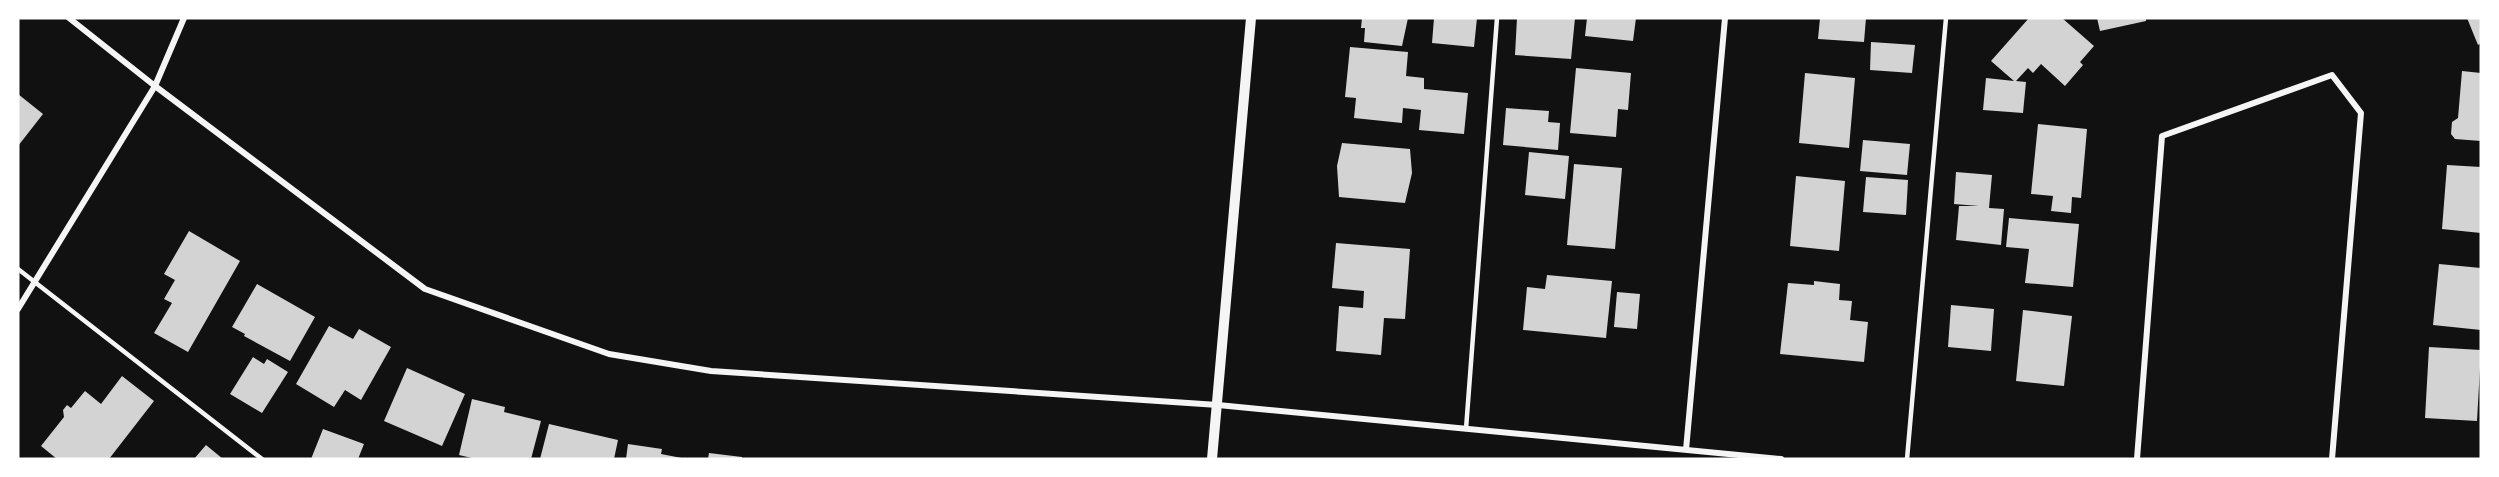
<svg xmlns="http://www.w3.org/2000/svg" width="2499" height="477" font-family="'Archivo Narrow',sans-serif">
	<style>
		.building { fill: #d3d3d3 }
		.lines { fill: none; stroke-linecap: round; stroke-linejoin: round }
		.service { stroke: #f5f5f5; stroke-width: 4.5 }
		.minor { stroke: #f5f5f5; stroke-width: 6 }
		.tertiary { stroke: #f5f5f5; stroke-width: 10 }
	</style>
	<rect width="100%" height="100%" fill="#111"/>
	<path class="building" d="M1362 18H1408L1402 46 1364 42 1365 28H1361Z
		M1434 18H1477L1474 47 1432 43Z
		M1517 18H1575L1571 59 1515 55Z
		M1587 18H1636L1633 41 1585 36Z
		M1820 18H1866L1864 42 1818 39Z
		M2029 18H2062L2094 46 2080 62 2083 65 2065 86 2041 64 2033 73 2028 68 2016 81 2026 82 2023 113 1983 110 1986 78 2014 81 1991 61Z
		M2097 18H2146V21L2100 31Z
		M2467 18H2481V43L2478 45Z
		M1871 42 1915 45 1912 73 1870 70Z
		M1350 47 1408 52 1406 76 1424 78V89L1468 93 1464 134 1419 130 1421 110 1403 108 1402 123 1354 118 1356 98 1345 97Z
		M1576 68 1631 73 1628 110 1618 109 1616 137 1570 133Z
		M2462 71 2481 73V141L2455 139 2451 134 2452 122 2458 118Z
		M1805 73 1855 78 1849 148 1799 143Z
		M18 94 43 114 18 146Z
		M1506 108 1549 111 1548 122 1560 123 1558 150 1503 145Z
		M2038 124 2087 129 2081 198 2072 197 2071 213 2051 211 2053 196 2031 194Z
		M1863 140 1910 144 1907 175 1860 171Z
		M1342 143 1410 149 1412 173 1405 203 1339 197 1337 166Z
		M1529 152 1569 156 1565 199 1525 195Z
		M1574 164 1622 168 1615 249 1567 245Z
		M2447 165 2481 167V233L2442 229Z
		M1956 172 1992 175 1989 208 2004 209 2001 245 1956 240 1959 206H1979L1954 204Z
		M1796 176 1845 181 1839 251 1790 246Z
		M1866 177 1908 180 1906 215 1863 212Z
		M2009 218 2079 224 2073 287 2025 283 2029 249 2006 247Z
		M189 231 240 261 188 352 154 333 172 303 164 299 175 280 164 274Z
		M1336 243 1410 249 1405 319 1384 318 1381 355 1336 351 1339 306 1363 308 1364 291 1332 288Z
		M2439 264 2481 268V330L2433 325Z
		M1547 275 1612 281 1606 338 1523 330 1527 287 1545 289Z
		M1814 281 1840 284 1839 300 1852 301 1850 320 1868 322 1864 362 1780 354 1788 283 1814 285Z
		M257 284 315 317 290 361 244 336 245 334 232 327Z
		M1617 292 1640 294 1637 329 1614 327Z
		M1951 305 1994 309 1991 351 1948 347Z
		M2023 310 2072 316 2064 386 2016 381Z
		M329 326 353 339 359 329 391 347 361 400 345 390 334 407 296 384Z
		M2429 347 2481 350 2477 421 2425 418Z
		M253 357 264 364 267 359 288 372 262 413 230 394Z
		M407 368 465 394 442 446 384 421Z
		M122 376 154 401 109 459H57L41 446 64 417 63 410 67 405 71 408 85 391 101 404Z
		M472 399 505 407 504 412 541 421 531 459H476L459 455Z
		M549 424 618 440 614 459H540Z
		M323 429 364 444 358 459H311Z
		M628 444 662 449 661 454 687 459H626Z
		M206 445 223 459H194Z
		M709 453 742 457V459H708Z"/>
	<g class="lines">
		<path class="service" d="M18 269 262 459
			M1466 429 1497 18
			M1907 459 1946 18"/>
		<path class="minor" d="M69 18 155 86 425 289 609 354 711 371 1218 405 1781 459
			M18 309 155 86 184 18
			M1686 450 1725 18
			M2137 459 2162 136 2332 75 2361 113 2332 459"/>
		<path class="tertiary" d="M1212 459 1251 18"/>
	</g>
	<rect width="2499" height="477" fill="none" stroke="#ffffff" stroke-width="39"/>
</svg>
